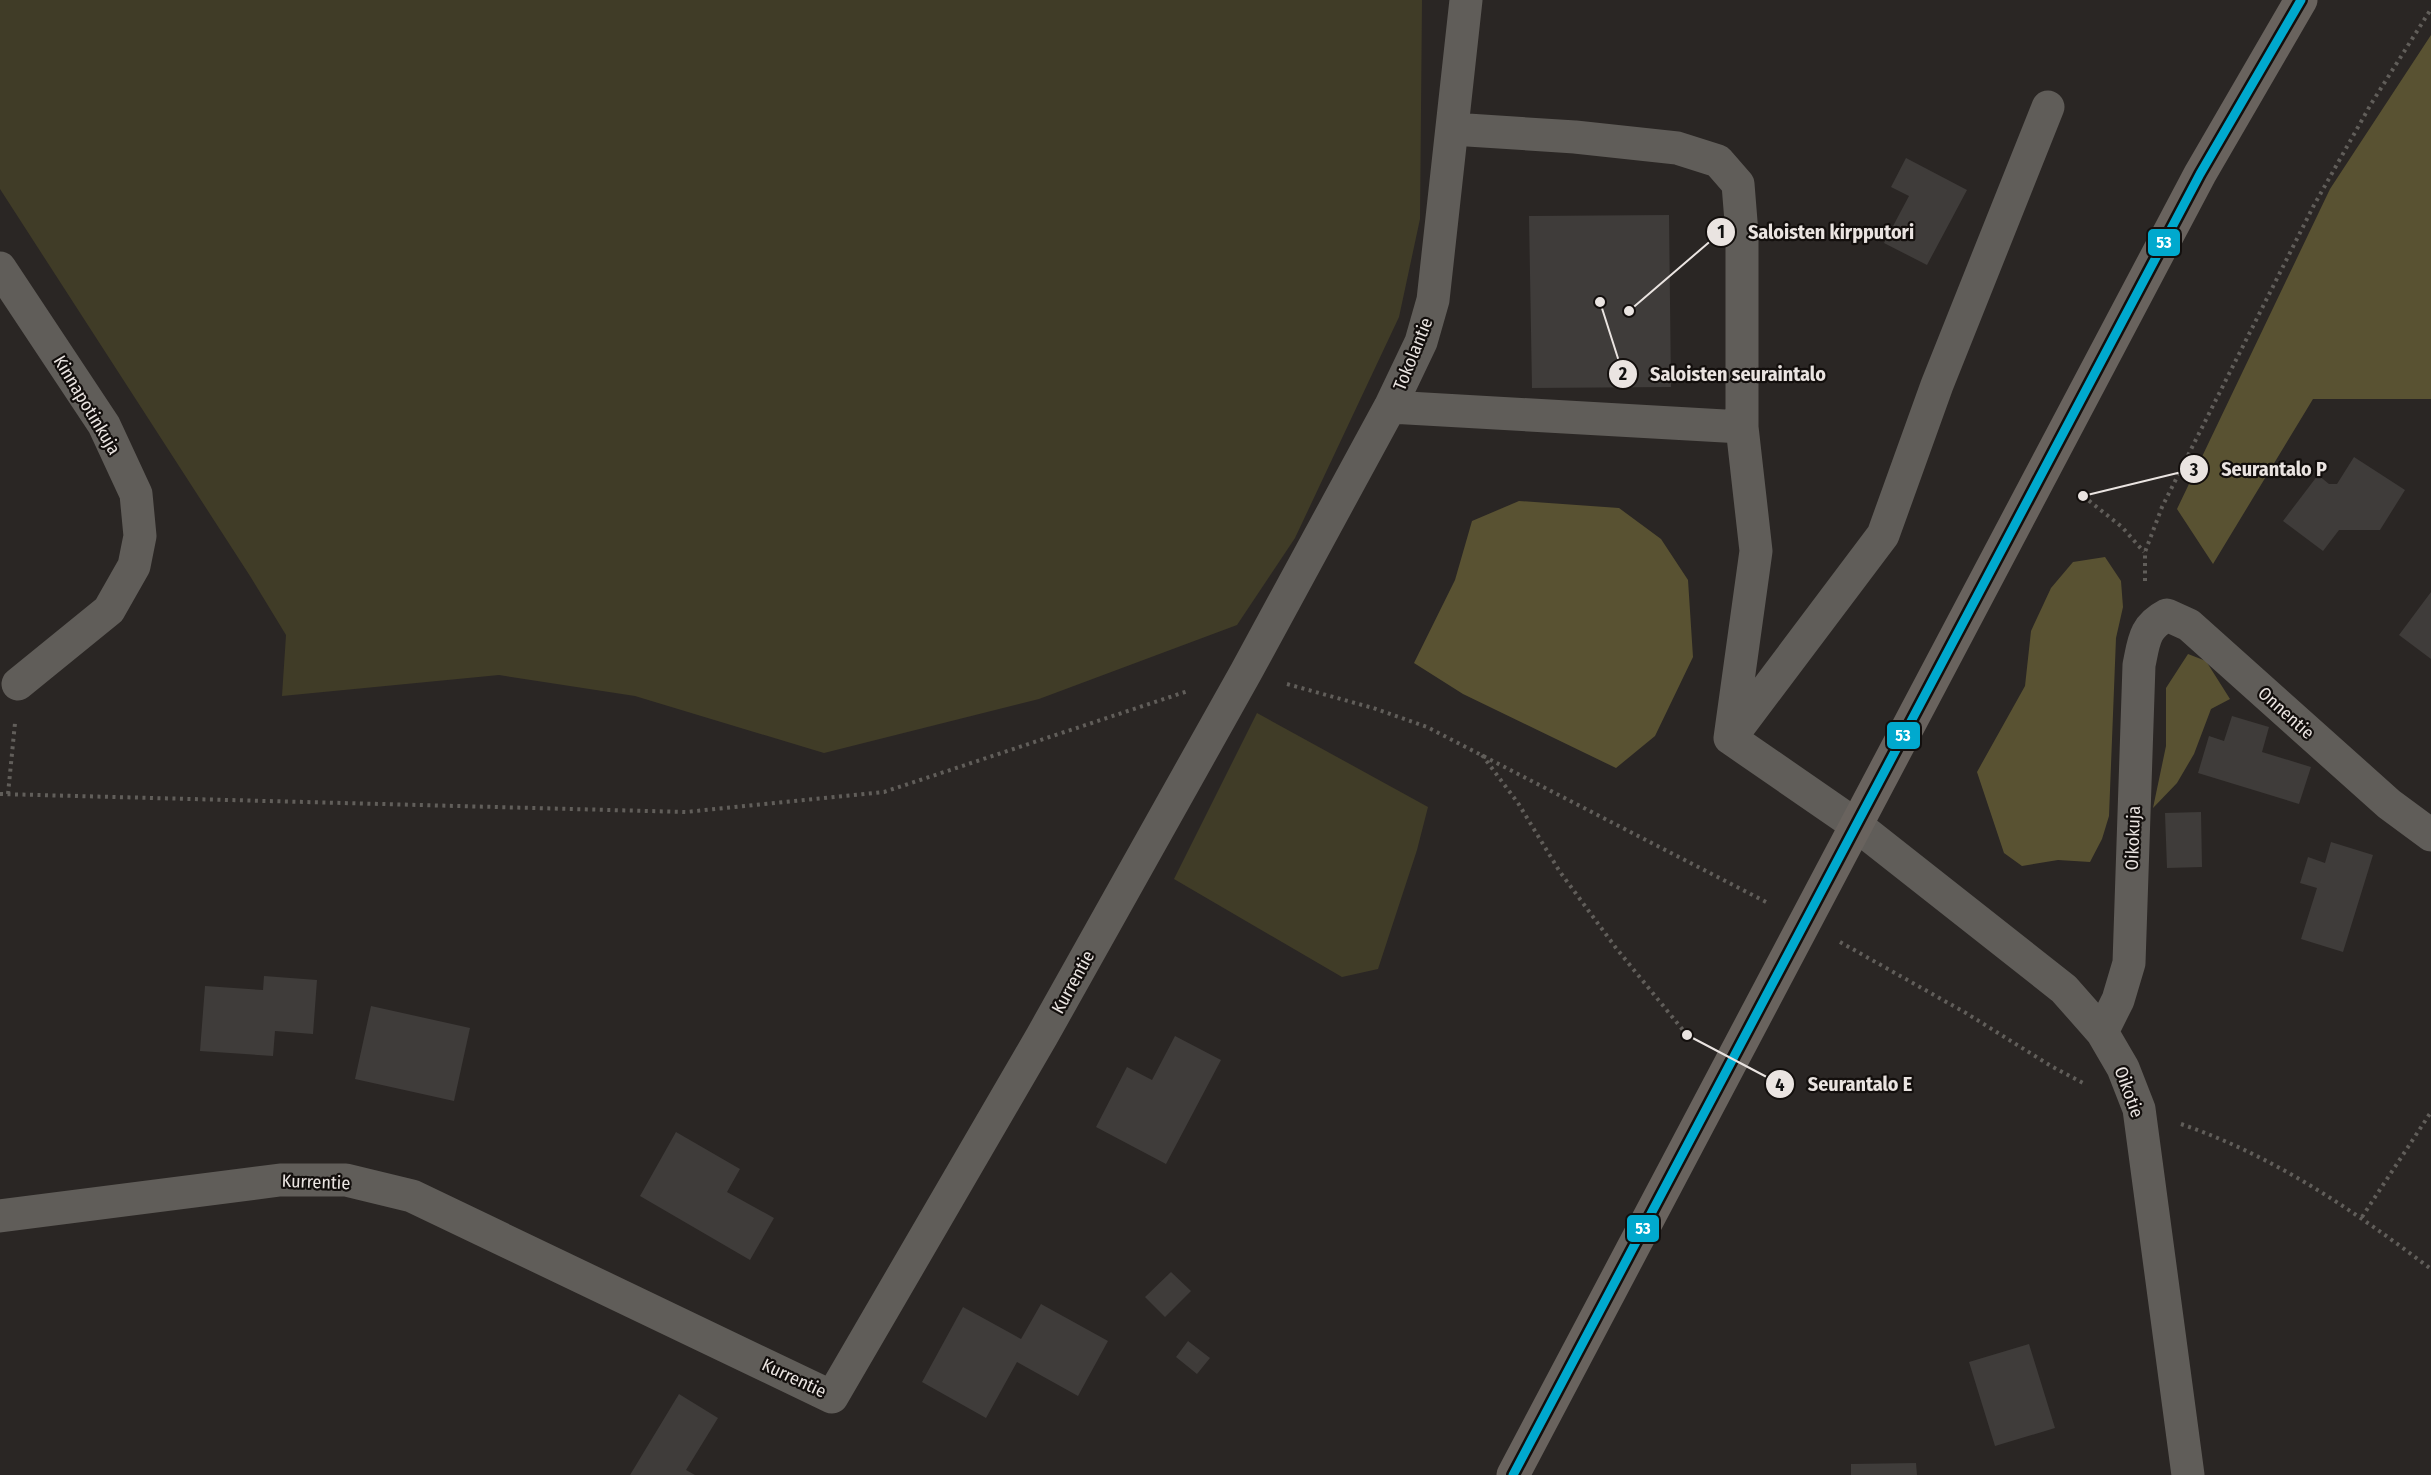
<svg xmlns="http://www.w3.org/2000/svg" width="2431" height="1475" font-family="'Fira Sans Condensed',sans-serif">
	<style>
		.green { fill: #403c27 }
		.forest { fill: #595232 }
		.building { fill: #3f3c3a }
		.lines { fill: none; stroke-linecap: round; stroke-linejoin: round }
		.path { stroke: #615e5a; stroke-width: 4; stroke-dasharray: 3 4.5; stroke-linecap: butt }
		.minor { stroke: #605d59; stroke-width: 33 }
		.highway { stroke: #69635e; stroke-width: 33 }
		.bus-1-casing { stroke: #130f0d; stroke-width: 14 }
		.bus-1 { stroke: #00a9ce; stroke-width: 9 }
		.labels { text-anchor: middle; stroke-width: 4.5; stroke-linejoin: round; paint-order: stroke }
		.street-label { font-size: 18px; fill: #eae4e1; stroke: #130f0d }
		.leader { fill: none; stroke: #eae4e1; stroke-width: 2 }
		.callout-dot { fill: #eae4e1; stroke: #130f0d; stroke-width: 2 }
		.mark-label { font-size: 18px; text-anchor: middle; font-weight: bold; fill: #111 }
		.callout-label { font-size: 20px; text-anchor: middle; font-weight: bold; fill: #eae4e1; stroke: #130f0d; stroke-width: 4.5; stroke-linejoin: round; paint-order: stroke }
		.line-badge { stroke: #130f0d; stroke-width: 2 }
		.badge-label { font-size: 16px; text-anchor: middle; font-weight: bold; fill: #fff }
	</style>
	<rect width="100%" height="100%" fill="#2a2624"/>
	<path class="green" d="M0 0H1422L1420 219 1399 317 1295 538 1237 625 1039 699 824 753 635 696 499 675 282 696 286 635 250 576 0 189Z
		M1257 713 1428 807 1417 850 1378 969 1342 977 1174 879Z"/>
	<path class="forest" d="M2431 35V399H2313L2213 564 2177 509 2330 189Z
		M1519 501 1619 508 1661 539 1688 580 1693 657 1655 736 1616 768 1463 694 1414 663 1455 580 1472 521Z
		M2105 557 2121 581 2123 607 2116 638 2109 816 2102 839 2090 862 2058 860 2022 866 2004 853 1977 772 2025 686 2031 631 2051 588 2073 562Z
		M2188 654 2206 661 2230 699 2211 709 2194 754 2177 783 2153 808 2166 746V688Z"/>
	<path class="building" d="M1906 158 1967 190 1927 265 1884 243 1909 196 1891 187Z
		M1669 215 1671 387 1532 388 1529 216Z
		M2354 457 2405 490 2380 530H2339L2323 551 2283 521 2318 475 2329 484H2337Z
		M2431 592V659L2399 635Z
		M2232 716 2269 727 2262 752 2311 767 2299 804 2198 773 2209 736 2224 741Z
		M2201 812 2202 867 2167 868 2165 813Z
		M2331 842 2373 855 2343 952 2301 939 2317 888 2300 883 2308 857 2325 863Z
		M264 976 317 980 313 1034 275 1031 273 1056 200 1051 205 986 263 990Z
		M371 1006 470 1028 454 1101 355 1079Z
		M1175 1036 1221 1060 1166 1164 1096 1127 1127 1067 1152 1080Z
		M676 1132 740 1169 727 1192 774 1218 750 1260 640 1196Z
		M1171 1272 1191 1291 1165 1317 1145 1297Z
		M1041 1304 1108 1341 1078 1396 1017 1362 986 1418 922 1382 963 1307 1021 1339Z
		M1188 1341 1210 1358 1197 1374 1176 1357Z
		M2029 1344 2055 1428 1995 1446 1969 1362Z
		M679 1394 718 1418 686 1470 695 1475H630Z
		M1916 1463 1917 1475H1851V1464Z"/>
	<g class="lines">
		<path class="path" d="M2083 496 2122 527 2144 552
			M2145 581V552L2162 507 2313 207 2371 104 2431 9
			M1287 684 1373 708 1427 727 1768 903
			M1482 755 1518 803 1560 872 1616 948 1687 1035
			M0 794 686 812 884 792 1188 691
			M8 794 15 723
			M1840 942 1966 1013 2051 1066 2083 1083
			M2181 1124C2274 1156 2353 1210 2431 1269
			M2362 1217 2431 1112"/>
		<path class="minor" d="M1452 129 1575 137 1677 148 1718 161 1738 184 1742 234V427L1756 551 1730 738
			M0 268 104 425 136 494 140 536 134 566 109 610 18 684
			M1390 407 1742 427
			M1731 737 1883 535 1937 385 2048 107
			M1730 738 1856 825 2064 989 2102 1032 2123 1068 2139 1109 2188 1475
			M2102 1032 2118 1000 2129 963 2139 665C2144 641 2144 627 2167 615L2189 625 2389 804 2431 835
			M0 1216 280 1180H346L412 1196 832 1397 1042 1036 1246 672 1390 407 1421 342 1433 300 1466 0"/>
		<path class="highway" d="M1513 1475 2200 174 2301 0"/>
		<g class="bus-1-casing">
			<path id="bus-1" d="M1513 1475 2200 174 2301 0"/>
		</g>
		<use href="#bus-1" class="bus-1"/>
	</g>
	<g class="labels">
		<g class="street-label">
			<text transform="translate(1413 354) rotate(-68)" y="6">Tokolantie</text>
			<text transform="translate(87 405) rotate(59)" y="6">Kinnapotinkuja</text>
			<text transform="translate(2286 713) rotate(42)" y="6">Onnentie</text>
			<text transform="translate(2133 838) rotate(-88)" y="6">Oikokuja</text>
			<text transform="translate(1073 982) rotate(-61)" y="6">Kurrentie</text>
			<text transform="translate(2129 1092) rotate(70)" y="6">Oikotie</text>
			<text transform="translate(316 1182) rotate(2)" y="6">Kurrentie</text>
			<text transform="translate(794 1378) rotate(25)" y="6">Kurrentie</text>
		</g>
	</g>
	<path class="leader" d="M1629 311L1721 232M1600 302L1623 374M2083 496L2194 469M1687 1035L1780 1084"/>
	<g class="callout-dot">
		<circle cx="1629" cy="311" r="6"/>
		<circle cx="1600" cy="302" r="6"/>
		<circle cx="2083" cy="496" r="6"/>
		<circle cx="1687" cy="1035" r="6"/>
		<circle cx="1721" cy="232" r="15"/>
		<circle cx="1623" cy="374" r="15"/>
		<circle cx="2194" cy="469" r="15"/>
		<circle cx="1780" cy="1084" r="15"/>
	</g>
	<g class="mark-label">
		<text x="1721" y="238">1</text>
		<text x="1623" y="380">2</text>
		<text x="2194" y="476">3</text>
		<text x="1780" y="1091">4</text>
	</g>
	<g class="callout-label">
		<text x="1831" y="239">Saloisten kirpputori</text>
		<text x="1738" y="381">Saloisten seuraintalo</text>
		<text x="2274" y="476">Seurantalo P</text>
		<text x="1860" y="1091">Seurantalo E</text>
	</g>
	<g class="line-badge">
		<rect x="2147" y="228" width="34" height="29" rx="6" fill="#00a9ce"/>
		<rect x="1886" y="721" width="35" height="29" rx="6" fill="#00a9ce"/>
		<rect x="1626" y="1214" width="34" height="29" rx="6" fill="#00a9ce"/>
	</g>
	<g class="badge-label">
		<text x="2164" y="248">53</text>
		<text x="1903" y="741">53</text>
		<text x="1643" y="1234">53</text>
	</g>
</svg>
